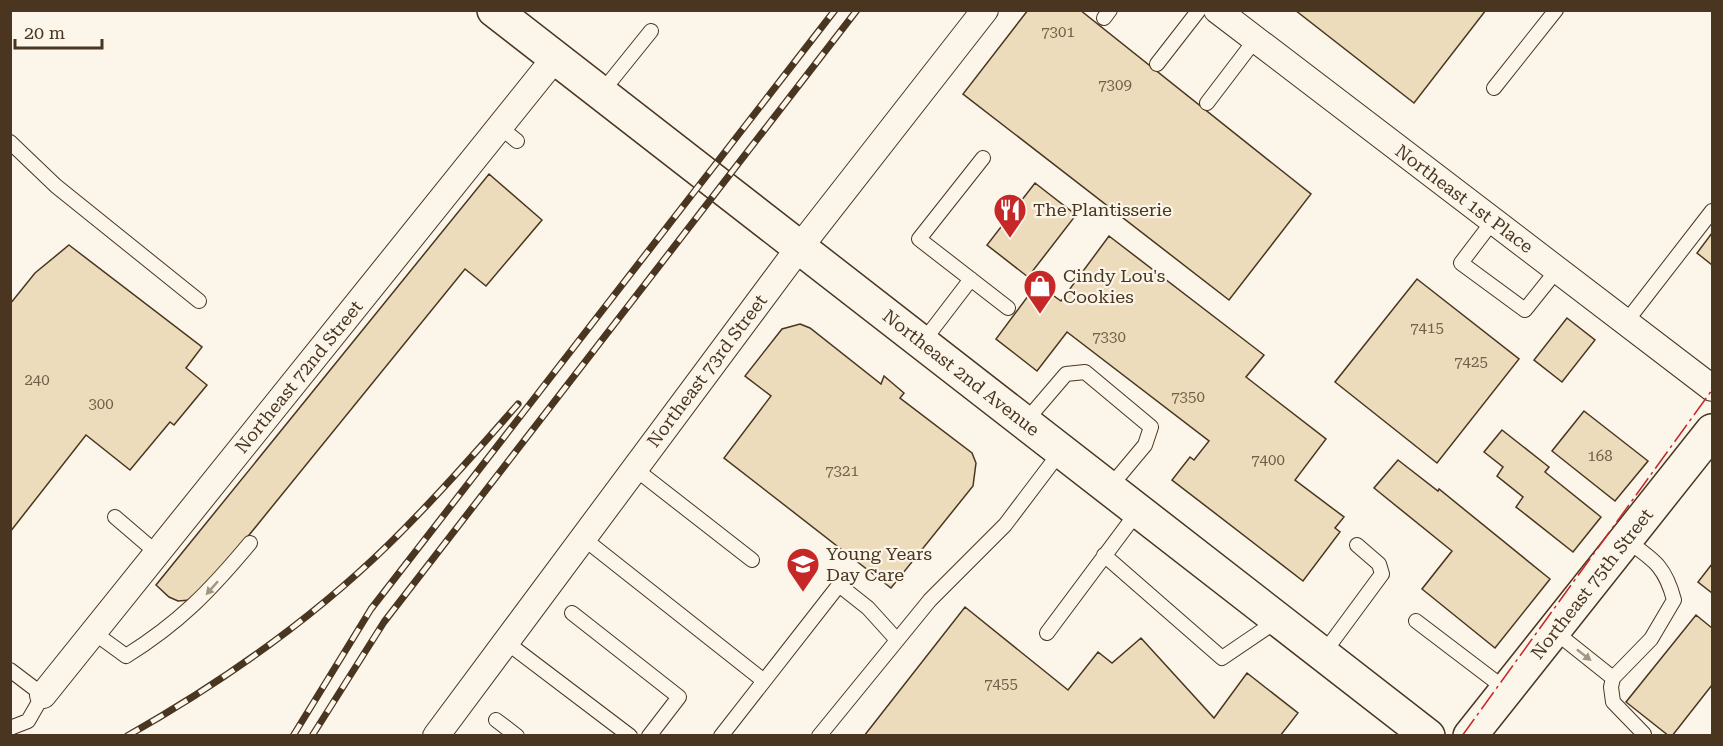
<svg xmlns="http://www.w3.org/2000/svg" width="1723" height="746" font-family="'Roboto Serif',serif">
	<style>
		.building { fill: #ecdcbc; stroke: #4a3520; stroke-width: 1.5 }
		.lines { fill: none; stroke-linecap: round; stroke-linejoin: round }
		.service-casing { stroke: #4a3520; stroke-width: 16 }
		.minor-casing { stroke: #4a3520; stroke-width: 28 }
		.tertiary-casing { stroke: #4a3520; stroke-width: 36 }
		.secondary-casing { stroke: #4a3520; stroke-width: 36 }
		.service { stroke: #fbf6e9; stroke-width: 14 }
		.minor { stroke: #fbf6e9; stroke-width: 26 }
		.tertiary { stroke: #fbf6e9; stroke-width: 33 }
		.secondary { stroke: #fbf6e9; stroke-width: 33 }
		.rail-casing { stroke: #4a3520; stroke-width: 7 }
		.rail { stroke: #fbf6e9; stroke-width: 4.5; stroke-dasharray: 14; stroke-linecap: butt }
		.power { stroke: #c62828; stroke-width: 1.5; stroke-dasharray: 21 4.5 3 4.5; stroke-linecap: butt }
		.oneway { fill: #a29684 }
		.labels { text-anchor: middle; stroke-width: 4.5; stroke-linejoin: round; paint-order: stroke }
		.number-label { font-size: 15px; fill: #725f47 }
		.street-label { font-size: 18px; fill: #4a3520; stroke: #fbf6e9 }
		.poi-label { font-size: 18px; fill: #4a3520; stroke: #fbf6e9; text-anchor: start }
	</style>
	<rect width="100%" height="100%" fill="#fbf6e9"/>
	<path class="building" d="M1028 10H1080L1311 194 1229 300 963 94Z
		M1295 10H1486L1414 103Z
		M489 174 542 220 486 286 465 269 202 593 190 600 178 601 169 597 156 585Z
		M1035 183 1076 215 1028 277 987 245Z
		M1712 233V265L1697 253Z
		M1109 236 1264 355 1246 377 1326 439 1295 480 1344 517 1335 528 1340 532 1303 581 1172 480 1190 457 1194 460 1209 441 1067 332 1037 371 996 339 1037 284 1061 301Z
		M69 245 202 347 186 368 207 385 174 425 170 422 130 470 86 435 10 532V304L35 273Z
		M1417 279 1519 359 1437 463 1335 382Z
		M1567 318 1595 340 1562 382 1534 360Z
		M800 324 810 328 881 384 884 376 904 393 900 398 972 453 976 463 973 486 891 588 724 458 771 396 745 376 782 329Z
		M1584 411 1648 461 1615 501 1552 451Z
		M1502 430 1549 467 1545 472 1601 517 1573 552 1516 507 1523 497 1497 476 1503 467 1484 452Z
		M1398 460 1438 491 1439 489 1550 579 1495 648 1422 589 1452 551 1374 488Z
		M1712 564V593L1698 582Z
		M965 607 1068 690 1098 652 1112 663 1141 638 1214 718 1247 673 1298 713 1280 736H864Z
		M1696 615 1712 628V685L1672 736H1669L1626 702Z"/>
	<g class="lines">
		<g class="service-casing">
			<path id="service" d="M1104 18 1110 10
				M1157 64 1199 10
				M1494 88 1556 10
				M601 93 651 31
				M1207 103 1255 40
				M501 128 517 141
				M10 142 56 186 199 301
				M983 158 919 239 1008 308
				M1493 221 1461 263 1525 310 1557 270
				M1626 322 1712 211
				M922 343 971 279
				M1024 423 1066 374 1085 372 1151 427 1145 445 1109 488
				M634 468 752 560
				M115 517 157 553
				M583 538 764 681
				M1626 540C1654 560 1665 566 1674 600L1651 639 1613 678 1611 687 1613 702 1644 734
				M1104 555 1222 658 1278 620
				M572 613 679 697 649 736
				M1416 621 1508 691
				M1554 631 1613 678
				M93 632 126 656C179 623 210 591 250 543
				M1047 633 1138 511
				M506 642 630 736
				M1323 654 1382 574 1379 564 1357 545
				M10 670 43 695 28 721 10 728
				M496 720 517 736
				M721 736 839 585 868 608 897 640
				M819 736 930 600 1005 525 1061 451"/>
		</g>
		<g class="minor-casing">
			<path id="minor" d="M1217 10 1712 388
				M43 695 555 58
				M436 736 799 248 985 10"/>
		</g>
		<g class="tertiary-casing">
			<path id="tertiary" d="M1470 736 1712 431"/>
		</g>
		<g class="secondary-casing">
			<path id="secondary" d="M494 10 1428 736"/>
		</g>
		<use href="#service" class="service"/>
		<use href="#minor" class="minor"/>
		<use href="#tertiary" class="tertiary"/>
		<use href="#secondary" class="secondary"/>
		<g class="rail-casing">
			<path id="rail" d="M127 736C221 683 311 620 388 545 434 500 476 452 518 404
				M293 736 371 609 835 10
				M312 736 384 622 857 10"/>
		</g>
		<use href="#rail" class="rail"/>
		<path class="power" d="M1462 736 1712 390"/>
	</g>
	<defs><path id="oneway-solid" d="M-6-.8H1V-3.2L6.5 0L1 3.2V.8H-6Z" transform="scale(1.5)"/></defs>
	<g class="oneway">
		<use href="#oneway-solid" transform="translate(212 588) rotate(131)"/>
		<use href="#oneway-solid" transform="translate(1584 655) rotate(38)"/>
	</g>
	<defs>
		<g id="restaurant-pin" transform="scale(1.725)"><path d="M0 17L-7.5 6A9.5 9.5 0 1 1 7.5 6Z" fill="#c62828" stroke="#fbf6e9"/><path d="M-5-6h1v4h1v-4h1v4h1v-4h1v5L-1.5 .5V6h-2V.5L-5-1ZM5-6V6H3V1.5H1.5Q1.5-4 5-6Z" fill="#fff"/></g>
		<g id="shop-pin" transform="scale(1.725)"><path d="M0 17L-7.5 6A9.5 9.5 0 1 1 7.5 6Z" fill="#c62828" stroke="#fbf6e9"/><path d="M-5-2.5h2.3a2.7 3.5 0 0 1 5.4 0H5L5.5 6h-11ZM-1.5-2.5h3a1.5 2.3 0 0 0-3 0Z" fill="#fff"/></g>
		<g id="school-pin" transform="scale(1.725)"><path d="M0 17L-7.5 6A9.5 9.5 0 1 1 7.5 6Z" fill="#c62828" stroke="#fbf6e9"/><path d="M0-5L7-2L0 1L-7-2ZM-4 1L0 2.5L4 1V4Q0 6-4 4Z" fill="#fff"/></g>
	</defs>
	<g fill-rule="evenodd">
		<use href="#restaurant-pin" x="1010" y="210"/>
		<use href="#shop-pin" x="1040" y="286"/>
		<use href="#school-pin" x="803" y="564"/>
	</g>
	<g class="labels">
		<g class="number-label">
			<text x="1058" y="37">7301</text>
			<text x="1115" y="90">7309</text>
			<text x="1427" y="333">7415</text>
			<text x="1109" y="342">7330</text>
			<text x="1471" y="367">7425</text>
			<text x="37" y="385">240</text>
			<text x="1188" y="402">7350</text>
			<text x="101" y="409">300</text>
			<text x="1600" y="461">168</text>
			<text x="1268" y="465">7400</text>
			<text x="842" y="476">7321</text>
			<text x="1001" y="689">7455</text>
		</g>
		<g class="street-label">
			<text transform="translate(1464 199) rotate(37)" y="6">Northeast 1st Place</text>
			<text transform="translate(707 371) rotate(-53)" y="6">Northeast 73rd Street</text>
			<text transform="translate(961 373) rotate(38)" y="6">Northeast 2nd Avenue</text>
			<text transform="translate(299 377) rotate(-51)" y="6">Northeast 72nd Street</text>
			<text transform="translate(1592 584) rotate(-52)" y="6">Northeast 75th Street</text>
		</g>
		<g class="poi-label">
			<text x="1033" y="216">The Plantisserie</text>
			<text x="1063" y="282">Cindy Lou's<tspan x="1063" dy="21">Cookies</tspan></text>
			<text x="826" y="560">Young Years<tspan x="826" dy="21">Day Care</tspan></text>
		</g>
	</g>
	<rect width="1723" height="746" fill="none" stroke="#4a3520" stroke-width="24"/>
	<path d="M15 39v9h87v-9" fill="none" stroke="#4a3520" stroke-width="3"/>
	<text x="24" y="39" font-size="18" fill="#4a3520" stroke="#fbf6e9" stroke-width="4.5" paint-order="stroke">20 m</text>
</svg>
